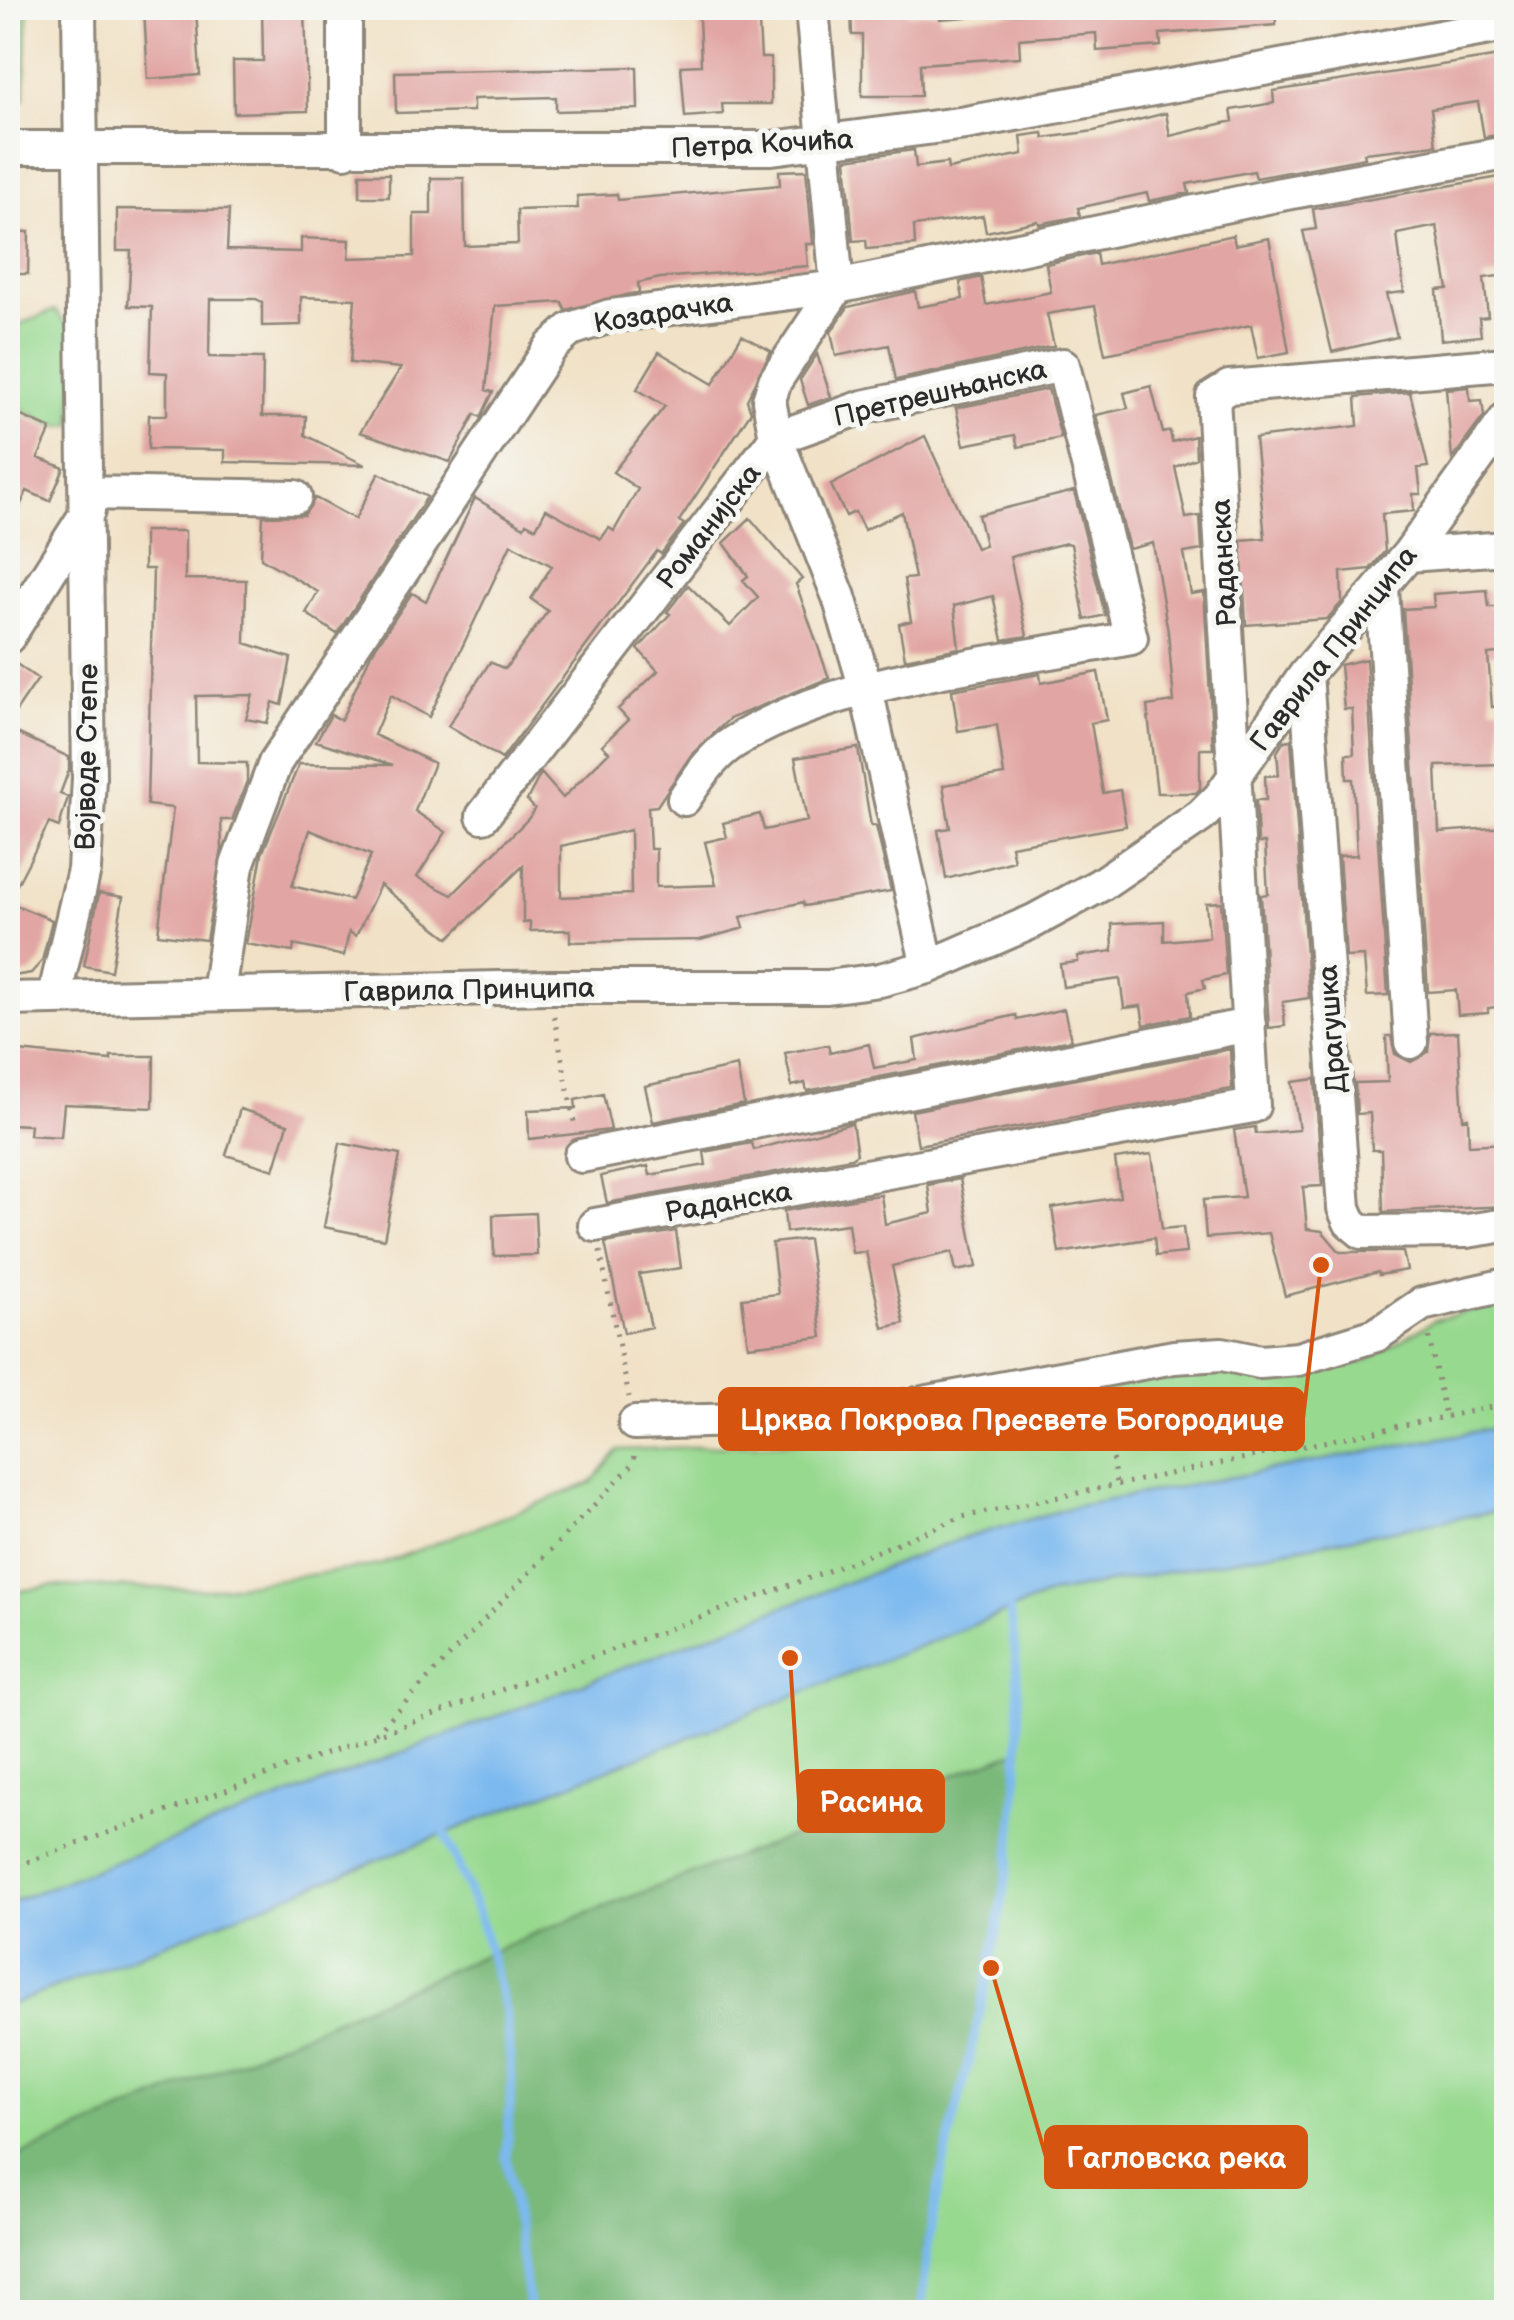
<svg xmlns="http://www.w3.org/2000/svg" width="1514" height="2320" font-family="'Balsamiq Sans',sans-serif">
	<style>
		.green { fill: #98d990; stroke: #62825e; stroke-width: 2.5 }
		.forest { fill: #7ab97a; stroke: #527252; stroke-width: 2.5 }
		.water { fill: #7bb9ef; stroke: #53728d; stroke-width: 2.5 }
		.lines { fill: none; stroke-linecap: round; stroke-linejoin: round }
		.stream { stroke: #7bb9ef; stroke-width: 9 }
		.building { fill: #e1a5a3; fill-rule: evenodd }
		.minor-casing { stroke: #8e8679; stroke-width: 38 }
		.path { stroke: #8e8679; stroke-width: 5; stroke-dasharray: 2.5 8; stroke-linecap: butt }
		.minor { stroke: #fff; stroke-width: 32 }
		.labels { text-anchor: middle; stroke-width: 10; stroke-linejoin: round; paint-order: stroke }
		.street-label { font-size: 28px; fill: #2b2b2b; stroke: #f6f6f2 }
		.leader { fill: none; stroke: #d5540f; stroke-width: 4 }
		.callout-dot { fill: #d5540f; stroke: #f6f6f2; stroke-width: 4 }
		.callout { fill: #d5540f; stroke: #d5540f; stroke-width: 4 }
		.callout-label { font-size: 30px; text-anchor: middle; font-weight: bold; fill: #fff }
	</style>
	<rect width="100%" height="100%" fill="#f6f6f2"/>
	<filter id="ink" filterUnits="userSpaceOnUse"><feTurbulence type="fractalNoise" baseFrequency=".01" numOctaves="2"/><feDisplacementMap in="SourceGraphic" scale="20" xChannelSelector="R" yChannelSelector="G"/><feConvolveMatrix kernelMatrix="1 2 1 2 8 2 1 2 1" color-interpolation-filters="sRGB"/></filter>
	<filter id="wash" filterUnits="userSpaceOnUse"><feTurbulence type="fractalNoise" baseFrequency=".0048" numOctaves="4" result="noise"/><feDisplacementMap in="SourceGraphic" scale="40" xChannelSelector="R" yChannelSelector="G"/><feGaussianBlur stdDeviation="2.25" result="paint"/><feColorMatrix in="noise" values="0 0 0 0 0 0 0 0 0 0 0 0 0 0 0 0 0 1.4 0 .05"/><feComposite in="paint" operator="in"/></filter>
	<g filter="url(#wash)">
		<rect width="100%" height="100%" fill="#f1e2c7"/>
		<path class="green" d="M8 8H28L24 100H8Z
			M55 310 75 334 72 425 56 426 8 403V329Z
			M1506 1301V1426L1073 1507 961 1539 8 1903V1593L51 1586 210 1589 379 1565 591 1483 618 1450 793 1443 947 1422 1171 1374 1223 1372 1269 1380 1293 1376 1366 1361 1435 1320Z
			M1506 1509V2312H922L924 2247 991 1968 1021 1750 533 1934 8 2161V2006L1054 1593Z"/>
		<path class="forest" d="M1022 1749 991 1968 924 2247 922 2312H8V2161L533 1934Z"/>
		<path class="water" d="M1506 1426V1509L1054 1593 8 2006V1903L961 1539 1073 1507Z"/>
		<g class="lines">
			<path class="stream" d="M441 1824 481 1921 506 2014 512 2082 506 2157 530 2312
				M922 2312C925 2226 949 2144 969 2059 1005 1911 1036 1753 1008 1601"/>
		</g>
		<g id="blocks">
			<path class="building" d="M160 8H196L200 75 148 79 144 10Z
				M262 8H305L308 111 234 113 233 61H263Z
				M711 8H758L761 58H771V104H722L723 114 685 117 681 66 701 65 699 17H712Z
				M851 8H907V14L940 12V19L1094 8H1275L1276 25 1160 34 1161 46 1097 51 1096 33 1019 39 1020 57 920 64 921 96H862V35H852Z
				M1506 55V134L1484 137 1478 102 1431 109 1436 145 1364 153 1365 158 1256 178 1254 171 1187 184 1189 193 1149 201 1147 193 1078 208 1080 216 1039 224 1038 221 986 232 983 216 914 226 915 245 867 249 866 240 853 241 846 159 914 150 916 167 947 163 948 169 1023 154 1021 136 1043 133 1044 138 1094 131 1166 113 1170 136 1233 121 1231 110 1274 103 1273 91Z
				M637 67 638 109 556 111V97L473 99V111L396 113 395 72Z
				M806 170 813 244H806L808 266 660 278 638 283 639 292 566 310 562 302 495 306 486 390 493 392 481 417 475 414 450 462 360 432 401 368 350 363 355 299 301 297V325L262 326V302L256 299H210L209 357 263 358 262 416H306L305 435 365 465 225 462V450L148 449 149 415H167V373L150 372 152 307 128 306 131 251H117V209L229 210 227 250 301 252V238L350 240 349 258 414 256V214H431V178H464L465 246 518 244 517 210 578 208 577 196 617 194 618 200 780 185 779 171Z
				M360 174H389V197H360Z
				M1500 177 1506 209V275L1484 278 1488 317 1479 318 1481 336 1441 340 1437 290 1448 289 1437 226 1397 234 1404 292 1386 294 1397 337 1332 352 1303 231 1316 229 1313 209Z
				M8 231 29 232 28 274H8Z
				M1233 235 1235 245 1269 238 1289 352 1258 358 1251 325 1105 354 1095 306 1047 314 1054 346 896 380 889 345 836 356 831 332 848 307 915 291 918 307 963 299 960 282 981 277 986 305 1051 292 1046 264 1096 253 1098 265Z
				M742 335 771 351 747 400 751 412 679 521 684 524 661 554 657 551 502 759 448 726 490 662 505 669 548 611 531 599 552 566 511 544 429 717 391 695 374 735 434 763 415 811 446 832 417 877 452 895 528 819 535 809 527 800 541 773 563 798 609 752 602 745 628 720 618 709 658 671 638 649 670 614 667 612 688 585 730 626 758 597 743 580 748 576 724 543 750 518 802 579 796 584 829 678 729 719 691 755 657 806 648 807 650 849H656V887L716 885 705 842 727 837 723 823 760 814 764 830 807 821 795 758 858 748 871 826H876L891 891 804 906 803 902 741 917 744 928 700 940 570 942V930L530 931V922L523 923V866L449 938 380 885 356 936 349 932 344 956 294 945 293 952 246 944 262 854 299 764 393 765 316 741 331 715 341 720 371 654 412 593 426 601 475 498 524 527 526 523 536 528 546 509 601 539 609 528 614 531 638 489 613 472 665 406 637 389 659 352 713 384ZM310 830 371 855 351 900 292 886ZM630 830 631 894 561 897V846Z
				M817 354 831 397 808 405 800 380Z
				M1151 386 1163 433 1170 431 1172 442 1195 436 1196 458 1175 467 1186 518 1200 516 1202 550 1184 553 1191 594 1204 592 1213 749H1200V789L1196 793H1157L1147 706 1174 702 1168 632 1153 543 1129 549 1096 415 1128 408 1124 393Z
				M1469 387 1470 401 1482 400 1484 416 1452 459 1446 389Z
				M1048 389 1061 438 1018 447 1015 435 964 445 956 408Z
				M1410 392 1428 467 1418 468 1421 494H1413L1414 511 1382 514 1385 551 1370 569 1341 572 1342 602 1327 619 1246 625 1241 540 1265 538 1255 438 1358 426 1356 397Z
				M8 410 51 429 38 458 64 468 50 501 27 491 8 532Z
				M925 436 976 548 985 545 978 515 1074 491 1105 615 1085 620 1071 544 1066 543 1010 557 1027 636 1003 640 993 596 954 606 959 648 905 659 899 624 911 621 904 579 915 578 902 512 864 530 855 512 846 516 831 485Z
				M379 473 427 497 337 634 306 613 318 592 261 558 263 516 304 515 315 498 355 519Z
				M144 531H185V579L246 580 245 643 291 658 282 705 273 702 267 723 246 719 253 695 196 696 197 762 247 763V781L232 820H221L222 849 206 940 158 934 173 808 147 805 153 569H144Z
				M1487 590 1489 607H1506V652L1488 654 1492 707 1500 706 1503 764 1436 766 1439 832 1506 827V1006L1488 1008V1013L1458 1015 1456 990 1428 992 1403 609 1434 607 1433 594Z
				M8 658 38 679 8 723Z
				M1366 659 1388 995 1367 996 1364 956 1346 957 1339 856 1357 855 1353 779H1347L1346 754H1354L1352 709H1344L1340 665Z
				M1098 672 1107 720 1091 723 1103 793 1120 790 1126 826 1011 846 1014 861 946 879 938 830 950 828 943 785 1004 775 997 725 958 731 952 690 1040 674 1041 683Z
				M8 729 69 757V770L60 794 68 797 59 827 49 823 8 902 52 920 42 961 31 973 8 977Z
				M1291 740 1309 998 1283 1002 1285 1026 1269 1028 1261 895 1268 894 1265 843H1258L1256 800H1266L1265 776 1279 775 1277 752 1284 741Z
				M99 893 123 897 111 971 84 966Z
				M1221 902 1226 975 1203 980 1205 988 1188 992 1190 1016 1144 1025 1141 1006 1124 1008 1120 979 1063 987 1060 964 1078 962V956L1113 951 1112 924 1164 921V941L1209 937 1206 903Z
				M1064 1009 1071 1040 807 1091 805 1083 792 1086 785 1053 828 1045 830 1053 869 1044 874 1068 917 1060 914 1039 1016 1015 1017 1020Z
				M1458 1032 1463 1119 1468 1118 1469 1145 1506 1143V1206L1383 1212 1381 1150H1372L1370 1113 1357 1114 1355 1083 1388 1082 1386 1036H1391L1395 1054 1411 1062 1428 1052 1430 1033Z
				M1230 1049 1232 1089 918 1145 912 1111Z
				M8 1050 111 1060V1056H154L153 1108 64 1104 61 1137 29 1135 30 1125 8 1124Z
				M737 1066 744 1104 653 1122 645 1086Z
				M1315 1079 1322 1186 1303 1187 1307 1229 1322 1231 1340 1252H1403L1407 1270 1379 1275 1378 1272 1285 1296 1269 1233 1206 1238 1203 1200 1244 1197 1234 1130 1255 1127 1256 1134 1299 1130 1292 1082Z
				M603 1094 611 1130 529 1139 528 1110 576 1108 575 1100Z
				M240 1109 288 1124 274 1170 226 1155Z
				M852 1123 857 1154 851 1158 607 1203 601 1176 648 1166 650 1175 706 1165 704 1152 752 1143 754 1150Z
				M340 1143 400 1155 384 1239 324 1227Z
				M1152 1154 1162 1229 1183 1227 1186 1253 1156 1256 1154 1238 1059 1253 1052 1208 1120 1197 1115 1159Z
				M960 1179 977 1267 956 1271 952 1252 892 1266 904 1323 883 1328 866 1252 852 1253 848 1224 786 1232 784 1211 863 1197 881 1195 885 1224 932 1213 928 1185Z
				M535 1213 537 1255 494 1256 493 1215Z
				M676 1231 681 1268 639 1274 651 1327 624 1333 605 1243Z
				M808 1239 822 1337 748 1346 742 1298 778 1294 772 1243Z"/>
		</g>
	</g>
	<g filter="url(#ink)">
		<use href="#blocks" fill-opacity="0" stroke="#8e8679" stroke-width="2.5"/>
		<g class="lines">
			<g class="minor-casing">
				<path id="minor" d="M345 8V151
					M812 8 837 287 775 381 769 400 776 438 839 597 866 689 928 967
					M8 148H772L966 123 1506 25
					M88 493 295 497
					M1408 555 1506 548
					M1382 588 1411 1042
					M8 637 88 511
					M1306 674 1344 1208 1350 1222 1362 1232 1467 1231 1506 1225
					M483 816 776 438 863 407 1063 365 1131 638C1012 661 837 677 734 742 712 756 698 778 684 799
					M218 993 237 865 275 763 551 347 571 329 610 316 837 287 1281 194 1506 153
					M54 998 84 870 89 778 79 8
					M8 999 548 987H827L880 980 928 967 1034 921 1100 885 1201 816 1220 797 1306 674 1408 555 1506 419
					M581 1156 1249 1025
					M595 1225 1253 1106 1213 397 1229 387 1506 364
					M635 1423 847 1417 1174 1357 1222 1354 1260 1362 1298 1359 1376 1335 1422 1304 1506 1285"/>
			</g>
			<path class="path" d="M554 1016 575 1127
				M600 1251 629 1397
				M1429 1337 1445 1416
				M1116 1399 1106 1417 1116 1483
				M376 1733 634 1463 635 1452
				M8 1869 823 1573 962 1517 1506 1404"/>
			<use href="#minor" class="minor"/>
		</g>
	</g>
	<g class="labels">
		<g class="street-label">
			<text transform="translate(762 143) rotate(-3)" y="10">Петра Кочића</text>
			<text transform="translate(663 312) rotate(-9)" y="10">Козарачка</text>
			<text transform="translate(940 392) rotate(-13)" y="10">Претрешњанска</text>
			<text transform="translate(708 526) rotate(-52)" y="10">Романијска</text>
			<text transform="translate(1223 563) rotate(-93)" y="10">Раданска</text>
			<text transform="translate(1333 648) rotate(-52)" y="10">Гаврила Принципа</text>
			<text transform="translate(86 757) rotate(-89)" y="10">Војводе Степе</text>
			<text transform="translate(469 989) rotate(-1)" y="10">Гаврила Принципа</text>
			<text transform="translate(1331 1029) rotate(-94)" y="10">Драгушка</text>
			<text transform="translate(728 1201) rotate(-10)" y="10">Раданска</text>
		</g>
	</g>
	<path class="leader" d="M1321 1265L1303 1419M790 1658L799 1801M991 1968L1046 2157"/>
	<g class="callout-dot">
		<circle cx="1321" cy="1265" r="10"/>
		<circle cx="790" cy="1658" r="10"/>
		<circle cx="991" cy="1968" r="10"/>
	</g>
	<g class="callout">
		<rect x="720" y="1389" width="583" height="60" rx="10"/>
		<rect x="799" y="1771" width="144" height="60" rx="10"/>
		<rect x="1046" y="2127" width="260" height="60" rx="10"/>
	</g>
	<g class="callout-label">
		<text x="1012" y="1430">Црква Покрова Пресвете Богородице</text>
		<text x="871" y="1812">Расина</text>
		<text x="1176" y="2168">Гагловска река</text>
	</g>
	<rect width="1514" height="2320" fill="none" stroke="#f6f6f2" stroke-width="40"/>
</svg>
